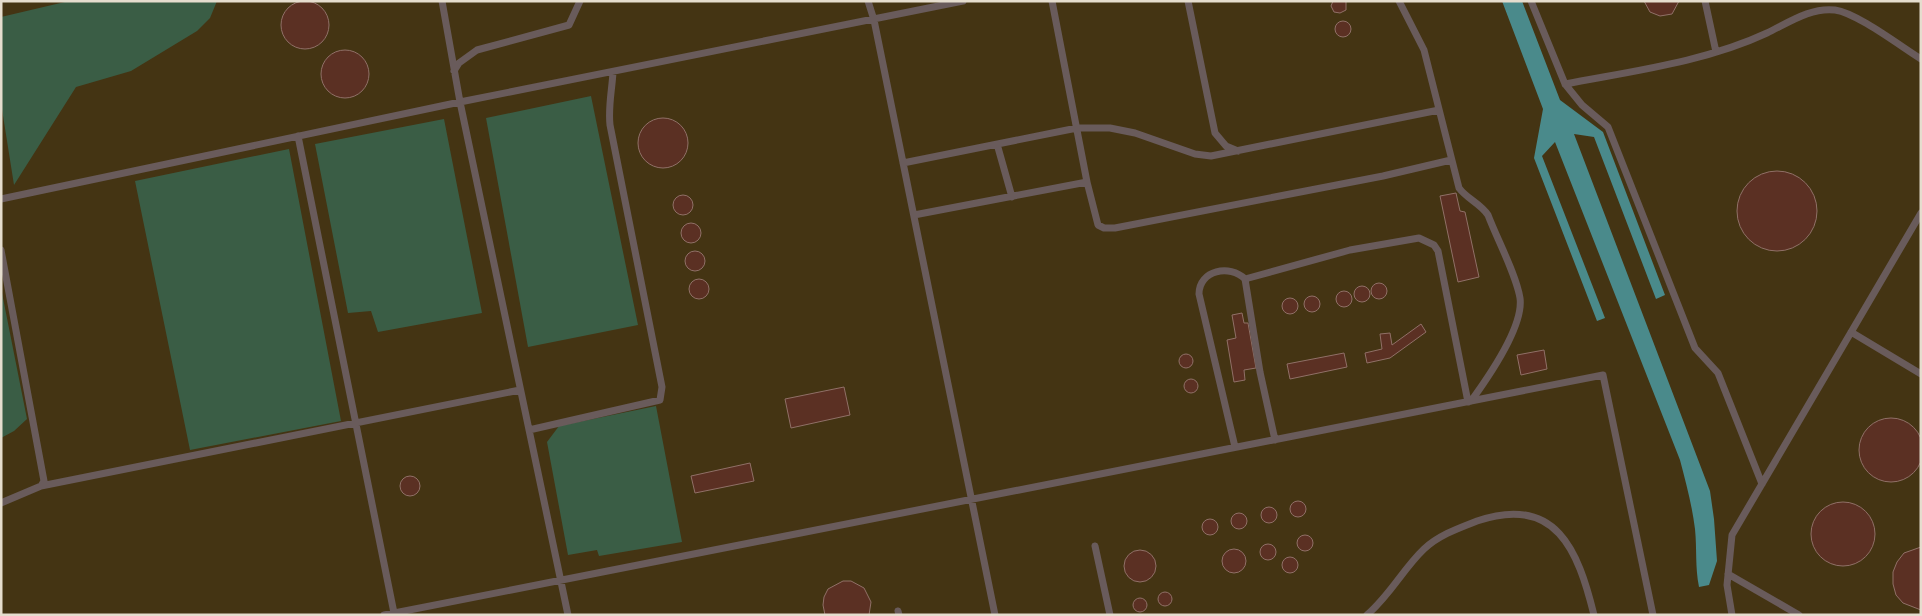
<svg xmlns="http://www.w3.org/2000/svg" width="1922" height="616" font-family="'PT Sans',sans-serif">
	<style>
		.built { fill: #443413 }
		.green { fill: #3a5d45 }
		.water { fill: #4a8a8b }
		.building { fill: #5b3023; stroke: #907067 }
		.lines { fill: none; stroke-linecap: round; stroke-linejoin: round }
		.service { stroke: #695b5b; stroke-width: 7 }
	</style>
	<rect width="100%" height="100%" fill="#382b12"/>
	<path class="built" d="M1 1H1921V615H1Z"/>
	<path class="green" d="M69 1H217L210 18 197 31 131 71 76 87 14 185 1 103V17Z
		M591 96 638 325 528 347 486 118Z
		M444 119 482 313 378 332 371 311 348 313 315 144Z
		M289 149 341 421 190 450 135 181Z
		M1 288 27 419 14 431 1 438Z
		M656 406 682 542 599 556 597 550 568 555 547 442 559 426Z"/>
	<path class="water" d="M1502 1H1522L1560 100 1603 132 1665 295 1656 299 1594 137 1574 134 1710 491 1714 519 1717 561 1709 585 1699 587C1695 567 1697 549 1695 529 1692 505 1686 483 1680 460L1555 142 1542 156 1605 318 1597 321 1534 158 1543 109Z"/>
	<path class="building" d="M281 25a24 24 0 1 1 48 0a24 24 0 1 1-48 0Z
		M1333 1H1346V10L1340 13 1334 12 1331 6Z
		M1644 1H1679L1672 14 1660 16 1650 12Z
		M1335 29a8 8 0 1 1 16 0a8 8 0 1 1-16 0Z
		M321 74a24 24 0 1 1 48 0a24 24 0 1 1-48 0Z
		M638 143a25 25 0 1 1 50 0a25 25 0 1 1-50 0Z
		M1737 211a40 40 0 1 1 80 0a40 40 0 1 1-80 0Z
		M1456 193 1460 211 1465 212 1479 277 1458 282 1440 196Z
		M673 205a10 10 0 1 1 20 0a10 10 0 1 1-20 0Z
		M681 233a10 10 0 1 1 20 0a10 10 0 1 1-20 0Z
		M685 261a10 10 0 1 1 20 0a10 10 0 1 1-20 0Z
		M689 289a10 10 0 1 1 20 0a10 10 0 1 1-20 0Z
		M1371 291a8 8 0 1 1 16 0a8 8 0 1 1-16 0Z
		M1354 294a8 8 0 1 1 16 0a8 8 0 1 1-16 0Z
		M1336 299a8 8 0 1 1 16 0a8 8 0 1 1-16 0Z
		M1304 304a8 8 0 1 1 16 0a8 8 0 1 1-16 0Z
		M1282 306a8 8 0 1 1 16 0a8 8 0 1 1-16 0Z
		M1242 313 1244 323H1248L1256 368 1244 370 1245 380 1234 382 1227 340 1236 338 1232 315Z
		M1421 324 1426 332 1390 358 1367 363 1365 353 1382 349 1380 334 1390 333 1392 345Z
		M1544 350 1547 369 1521 375 1517 355Z
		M1344 353 1347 367 1290 379 1287 364Z
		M1179 361a7 7 0 1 1 14 0a7 7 0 1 1-14 0Z
		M1184 386a7 7 0 1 1 14 0a7 7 0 1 1-14 0Z
		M844 387 850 415 791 428 785 399Z
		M1859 450a32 32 0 1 1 64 0a32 32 0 1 1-64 0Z
		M750 463 754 481 695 493 691 476Z
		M400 486a10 10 0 1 1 20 0a10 10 0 1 1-20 0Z
		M1290 509a8 8 0 1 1 16 0a8 8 0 1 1-16 0Z
		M1811 534a32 32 0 1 1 64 0a32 32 0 1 1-64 0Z
		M1261 515a8 8 0 1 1 16 0a8 8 0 1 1-16 0Z
		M1231 521a8 8 0 1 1 16 0a8 8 0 1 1-16 0Z
		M1202 527a8 8 0 1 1 16 0a8 8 0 1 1-16 0Z
		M1297 543a8 8 0 1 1 16 0a8 8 0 1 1-16 0Z
		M1260 552a8 8 0 1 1 16 0a8 8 0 1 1-16 0Z
		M1921 547V610L1903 603 1896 595 1893 584V572L1897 562 1904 553Z
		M1222 561a12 12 0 1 1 24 0a12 12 0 1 1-24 0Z
		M1124 566a16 16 0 1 1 32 0a16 16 0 1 1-32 0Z
		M1282 565a8 8 0 1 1 16 0a8 8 0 1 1-16 0Z
		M843 581H851L864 588 871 602 869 615H825L823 605 824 597 828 589Z
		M1158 599a7 7 0 1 1 14 0a7 7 0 1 1-14 0Z
		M1133 605a7 7 0 1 1 14 0a7 7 0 1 1-14 0Z"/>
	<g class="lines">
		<path class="service" d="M442 1 460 102 568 615
			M868 1 874 20 995 615
			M1188 1 1215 133 1226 146 1238 151
			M1399 1 1424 50 1459 188C1467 199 1480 203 1488 215 1497 239 1516 274 1520 298 1524 327 1487 379 1471 401
			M1531 1 1565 84 1582 105 1608 127 1695 348 1718 373 1762 484
			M1705 1 1716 52
			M454 71 459 63 477 50 569 25 580 1
			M1565 84C1632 71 1705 62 1767 33 1788 23 1811 7 1835 10 1857 13 1900 46 1921 59
			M298 136 394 613
			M997 144 1012 197
			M903 163 1077 128H1110L1135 133 1195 154 1211 156 1439 110
			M1087 182 1098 225 1104 228H1115L1383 176 1451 160
			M1 199 460 102 963 1
			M914 215 1087 182 1052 1
			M1 250 44 481 41 486 1 503
			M1245 279 1350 250 1419 238 1434 245 1438 251 1468 402
			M1851 332 1921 374
			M529 430 660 400 662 387 610 125C608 107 612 90 613 72
			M1235 447 1199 294C1199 270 1230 264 1245 279L1260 372 1275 440
			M41 486 520 390
			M1095 546 1110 615
			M1728 574 1799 615
			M898 611 899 615
			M384 615 1603 375 1653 615
			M1367 615C1391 594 1403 569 1424 549 1439 535 1459 528 1477 521 1556 494 1578 550 1594 615
			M1732 615 1727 585 1732 535 1921 213"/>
	</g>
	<rect width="1922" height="616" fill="none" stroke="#e5ddce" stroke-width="5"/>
</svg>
